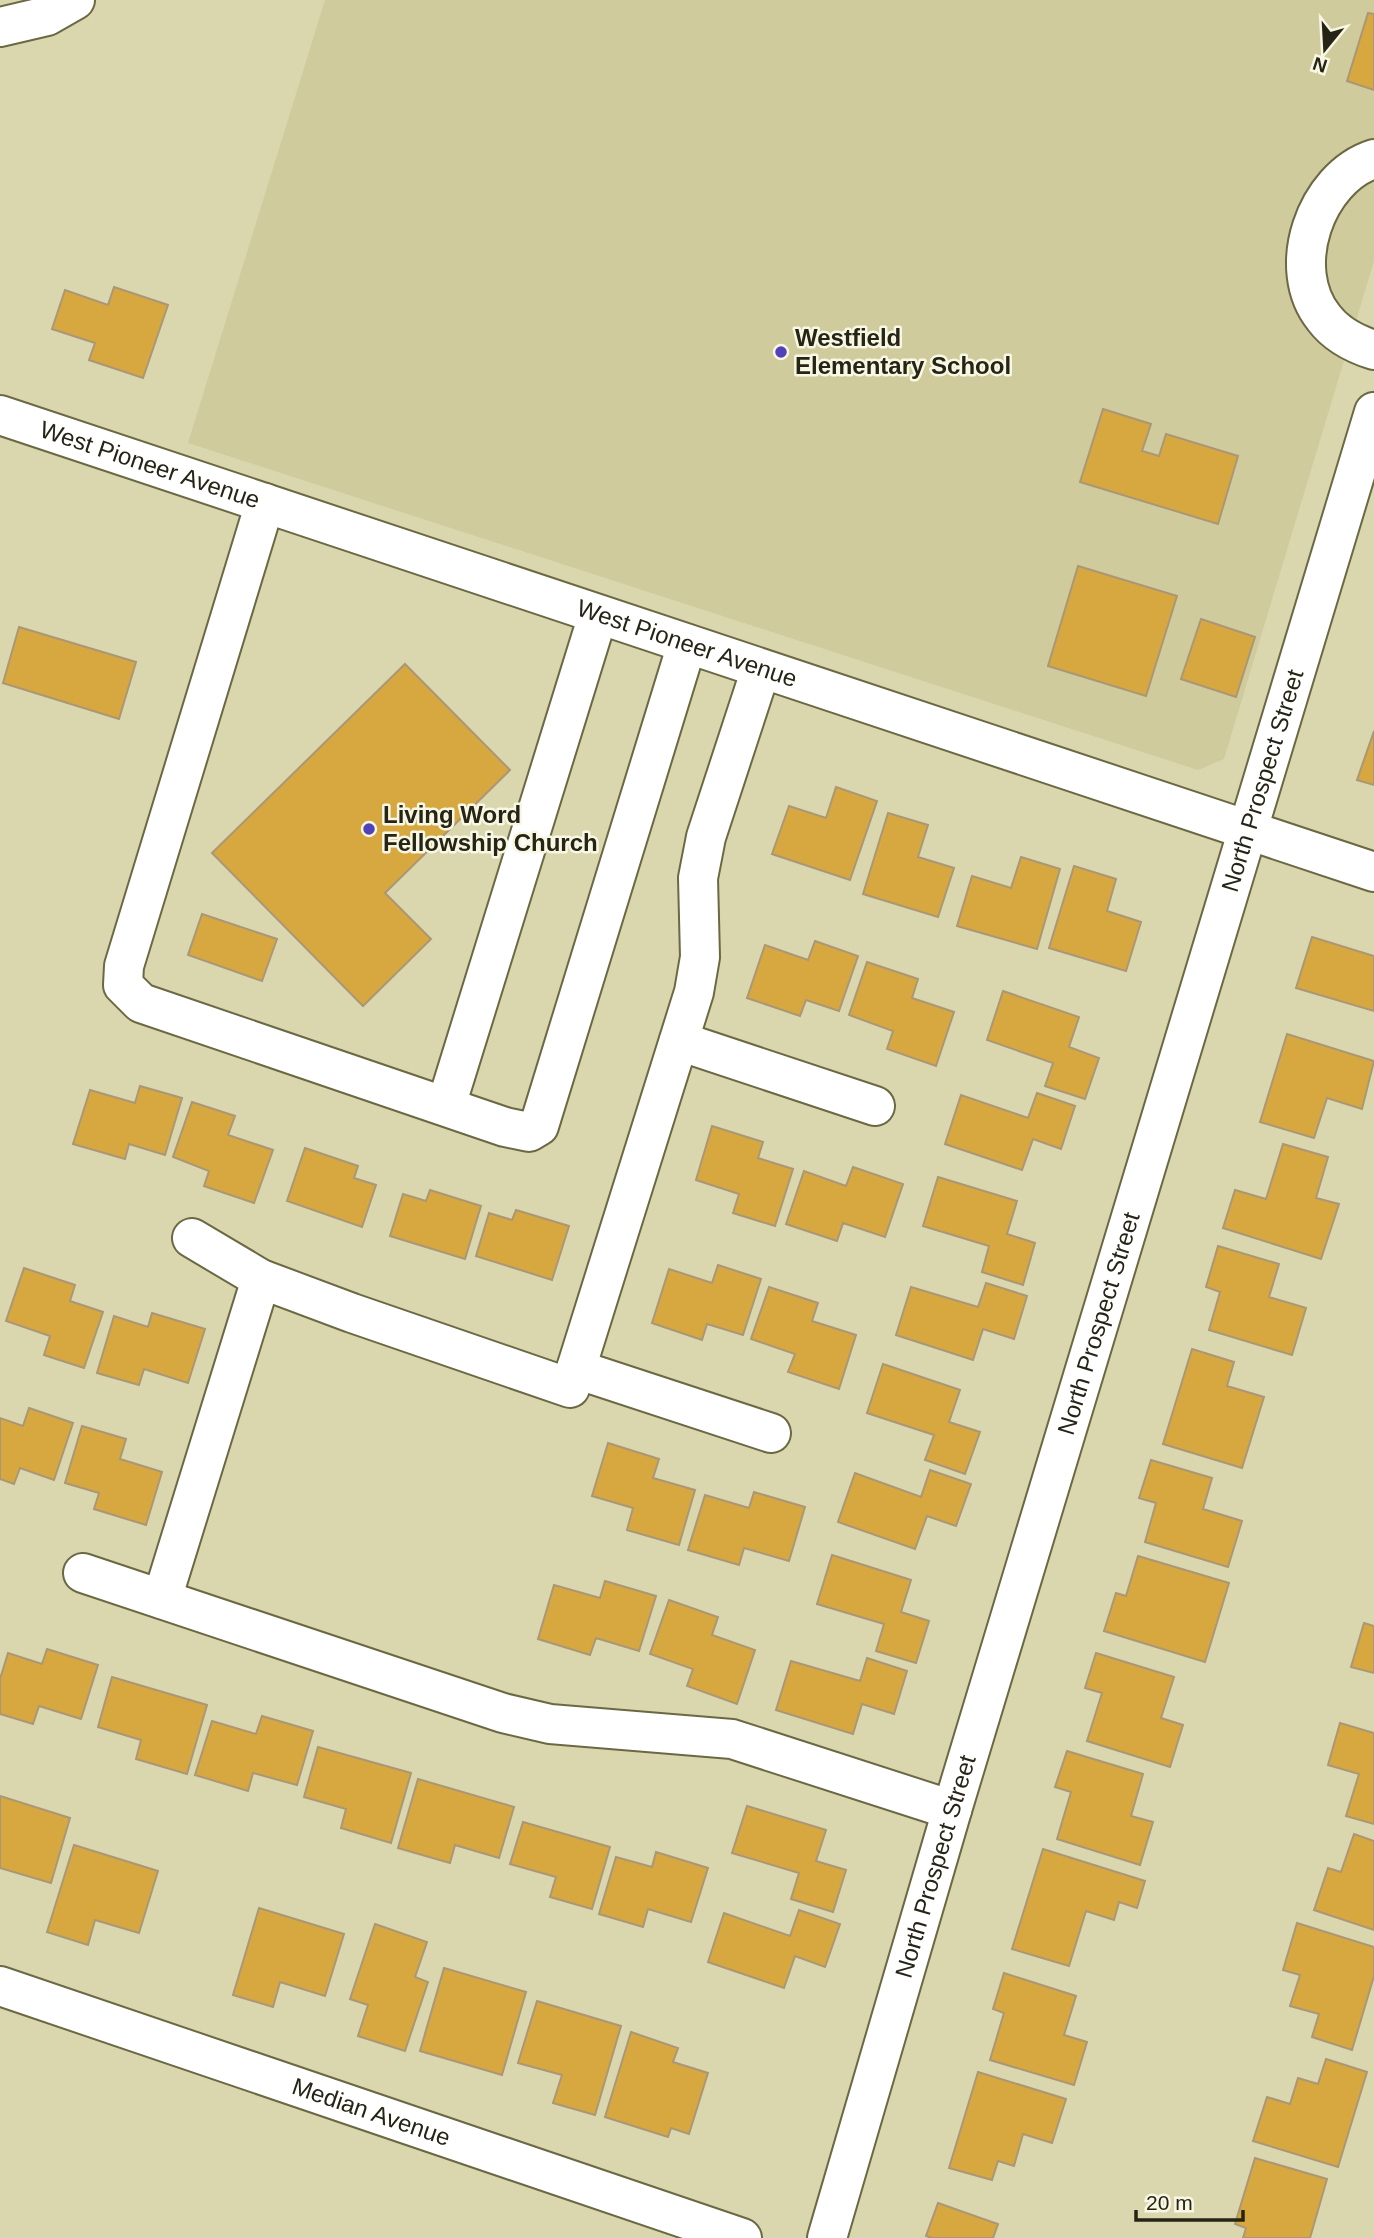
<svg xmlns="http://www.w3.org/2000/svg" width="1374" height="2238" font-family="Arial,sans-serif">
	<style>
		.built { fill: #d0cb9c }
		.building { fill: #d8a840; stroke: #aa9775; stroke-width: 2 }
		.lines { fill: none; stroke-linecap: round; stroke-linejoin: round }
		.minor-casing { stroke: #6b6844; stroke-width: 42 }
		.minor { stroke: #fff; stroke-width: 38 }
		.poi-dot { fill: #5242b9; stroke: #f8f7e3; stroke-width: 2.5 }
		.labels { text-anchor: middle; stroke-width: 5; stroke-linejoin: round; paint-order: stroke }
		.poi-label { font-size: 24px; font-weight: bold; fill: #252415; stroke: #f8f7e3; text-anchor: start }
		.street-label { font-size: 24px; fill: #252415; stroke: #f8f7e3 }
	</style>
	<rect width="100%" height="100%" fill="#dad7af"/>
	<path class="built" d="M325 0H1374V261L1224 759 1198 770 188 443Z"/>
	<path class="building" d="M1368 13 1374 14V90L1347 81Z
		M114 287 168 305 143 378 89 360 95 343 52 329 65 290 108 305Z
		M1103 409 1151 424 1142 451 1159 456 1166 434 1238 456 1218 524 1080 482Z
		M1078 566 1177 596 1146 696 1048 666Z
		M1201 619 1255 637 1236 697 1181 679Z
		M19 627 136 662 119 719 3 683Z
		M405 664 510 770 385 893 431 939 363 1006 212 853Z
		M1374 731V785L1357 780Z
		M836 787 877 801 850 880 772 854 789 806 826 818Z
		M888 813 928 825 918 857 954 868 938 917 863 894Z
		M1021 857 1060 869 1037 949 957 926 972 876 1011 888Z
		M1074 866 1116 879 1107 911 1141 922 1126 971 1049 948Z
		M202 914 277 939 262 981 188 955Z
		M1312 937 1374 956V1011L1296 988Z
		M815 941 858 956 839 1011 806 1000 800 1016 747 998 765 945 808 960Z
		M867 962 918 979 912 998 954 1012 936 1066 887 1049 893 1031 849 1015Z
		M1003 991 1079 1017 1069 1047 1099 1058 1085 1099 1045 1086 1053 1063 987 1040Z
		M1287 1034 1374 1061 1362 1109 1327 1098 1314 1138 1260 1122Z
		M140 1086 182 1098 165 1155 129 1144 125 1159 73 1144 90 1090 135 1103Z
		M1037 1093 1075 1106 1061 1149 1033 1139 1022 1170 945 1144 961 1095 1028 1118Z
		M192 1102 235 1116 228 1135 273 1150 254 1203 204 1186 209 1171 173 1157Z
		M712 1126 763 1142 758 1158 793 1169 775 1226 733 1213 739 1194 696 1180Z
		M1283 1144 1328 1157 1316 1198 1339 1204 1321 1259 1223 1228 1235 1190 1266 1199Z
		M305 1148 358 1166 354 1178 376 1185 362 1227 287 1201Z
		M853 1167 903 1184 885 1237 843 1223 837 1241 786 1224 804 1171 846 1186Z
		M938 1177 1017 1201 1007 1234 1035 1243 1023 1285 982 1272 989 1246 923 1226Z
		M430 1190 481 1206 465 1259 390 1236 403 1194 426 1201Z
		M516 1210 569 1226 552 1280 476 1256 489 1213 512 1220Z
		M1218 1246 1279 1264 1269 1297 1306 1308 1292 1355 1209 1330 1220 1292 1206 1287Z
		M718 1265 761 1279 743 1335 707 1324 702 1340 652 1323 669 1269 712 1283Z
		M24 1268 75 1285 70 1301 103 1312 84 1368 44 1355 50 1336 6 1321Z
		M986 1283 1027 1296 1014 1339 983 1329 973 1360 896 1335 911 1287 978 1307Z
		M769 1287 818 1303 812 1321 856 1335 839 1389 788 1372 795 1354 751 1339Z
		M152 1313 205 1329 188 1383 144 1369 139 1385 97 1373 114 1316 148 1327Z
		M1192 1349 1234 1362 1227 1386 1264 1397 1242 1468 1163 1444Z
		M883 1364 960 1390 949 1422 980 1432 965 1474 925 1460 934 1435 867 1413Z
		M29 1408 73 1423 54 1480 20 1468 14 1484 0 1479V1418L23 1426Z
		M82 1426 126 1439 120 1459 162 1472 146 1525 94 1509 99 1493 65 1483Z
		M608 1443 659 1459 653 1478 695 1490 679 1545 627 1530 633 1508 592 1496Z
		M1151 1460 1212 1478 1203 1509 1242 1521 1228 1567 1145 1542 1156 1503 1139 1498Z
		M930 1470 971 1484 956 1526 927 1516 915 1549 838 1522 855 1473 921 1497Z
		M754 1492 805 1507 789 1561 744 1548 739 1565 688 1550 705 1495 749 1508Z
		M832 1555 911 1580 901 1612 929 1621 916 1663 876 1651 884 1624 817 1604Z
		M1138 1556 1229 1583 1205 1662 1104 1631 1116 1593 1126 1596Z
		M605 1581 656 1596 639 1651 596 1638 590 1655 538 1639 554 1585 600 1598Z
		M669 1600 718 1617 712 1635 755 1650 737 1704 687 1686 693 1669 650 1654Z
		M1364 1623 1374 1626V1673L1351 1667Z
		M47 1649 98 1665 81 1719 39 1706 33 1724 0 1714V1679L8 1653 42 1664Z
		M1096 1653 1174 1677 1161 1718 1183 1725 1170 1767 1087 1741 1102 1693 1085 1688Z
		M867 1658 907 1671 894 1714 862 1704 853 1734 776 1710 791 1661 860 1681Z
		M112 1677 207 1705 187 1774 136 1759 141 1740 98 1727Z
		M262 1716 313 1731 297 1785 253 1773 248 1791 195 1775 212 1721 256 1734Z
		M1340 1723 1374 1733V1824L1346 1816 1359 1774 1328 1765Z
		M318 1747 411 1773 391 1843 341 1828 346 1809 304 1797Z
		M1067 1751 1143 1774 1131 1816 1153 1822 1140 1865 1057 1839 1071 1792 1055 1787Z
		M418 1779 514 1807 499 1858 455 1845 450 1863 398 1848Z
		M0 1796 70 1818 51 1883 0 1868Z
		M747 1806 826 1830 816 1861 846 1870 833 1912 791 1899 799 1873 732 1853Z
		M523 1822 610 1847 592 1909 550 1897 556 1877 510 1864Z
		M1354 1834 1374 1841V1930L1314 1910 1328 1868 1341 1872Z
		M74 1845 158 1871 139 1933 95 1920 88 1945 47 1932Z
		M1043 1849 1145 1881 1137 1908 1119 1902 1114 1920 1086 1911 1069 1966 1012 1949Z
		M656 1852 708 1868 691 1922 648 1909 643 1927 599 1914 616 1857 652 1867Z
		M259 1908 344 1934 325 1996 280 1982 273 2007 233 1995Z
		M799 1910 840 1924 825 1967 795 1956 784 1988 708 1962 724 1913 790 1936Z
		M1297 1923 1374 1947V1976L1352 2050 1312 2037 1319 2014 1290 2006 1300 1975 1283 1970Z
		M375 1924 427 1942 415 1977 428 1982 405 2051 358 2036 368 2005 350 1999Z
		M444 1968 526 1992 502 2075 420 2051Z
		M1004 1973 1076 1996 1064 2035 1087 2042 1074 2085 990 2060 1004 2013 993 2009Z
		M537 2001 621 2026 595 2115 553 2103 562 2075 518 2063Z
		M631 2032 678 2048 673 2062 708 2073 689 2134 671 2128 668 2137 605 2117Z
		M1326 2059 1367 2072 1338 2167 1253 2141 1267 2097 1290 2104 1298 2078 1318 2084Z
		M978 2072 1066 2099 1052 2143 1023 2134 1014 2166 998 2161 992 2180 949 2168Z
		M1255 2158 1327 2179 1310 2238H1243L1246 2228 1235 2224Z
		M938 2203 998 2224 993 2238H932L926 2236Z"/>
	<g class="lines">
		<g class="minor-casing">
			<g id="minor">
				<path d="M0 27 47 16 75 0"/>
				<path d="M1374 159C1315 178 1284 269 1324 318 1336 334 1355 344 1374 350"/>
				<path id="s1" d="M0 415 1374 872"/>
				<path d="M265 503 124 966 123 985 141 1003 505 1127 529 1132 539 1126 687 644"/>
				<path d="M679 1041 875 1106"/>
				<path d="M446 1106 598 615"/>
				<path d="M192 1238 261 1279 352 1313 570 1388 694 992 700 957 698 878 706 837 761 669"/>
				<path d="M576 1369 771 1433"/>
				<path d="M83 1573 503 1713 550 1724 732 1739 952 1810"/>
				<path d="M162 1599 261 1279"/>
				<path id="s2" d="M0 1986 742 2238"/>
				<path id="s3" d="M827 2238 952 1810 1374 412"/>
			</g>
		</g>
		<use href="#minor" class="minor"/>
	</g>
	<g class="poi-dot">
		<circle cx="781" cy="352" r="7"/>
		<circle cx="369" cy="829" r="7"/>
	</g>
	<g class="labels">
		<g class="poi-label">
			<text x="795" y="346">Westfield<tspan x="795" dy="28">Elementary School</tspan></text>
			<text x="383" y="823">Living Word<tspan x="383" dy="28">Fellowship Church</tspan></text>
		</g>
		<g class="street-label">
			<text dy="8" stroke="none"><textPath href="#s1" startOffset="158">West Pioneer Avenue</textPath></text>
			<text dy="8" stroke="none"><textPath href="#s1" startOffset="724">West Pioneer Avenue</textPath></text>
			<text dy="8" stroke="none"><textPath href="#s3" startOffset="1521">North Prospect Street</textPath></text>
			<text dy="8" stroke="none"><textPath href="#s3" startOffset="954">North Prospect Street</textPath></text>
			<text dy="8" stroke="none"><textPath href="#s3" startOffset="387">North Prospect Street</textPath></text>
			<text dy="8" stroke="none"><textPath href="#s2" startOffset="392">Median Avenue</textPath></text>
		</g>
	</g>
	<g transform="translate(1325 49) rotate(198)" stroke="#f8f7e3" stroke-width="5" paint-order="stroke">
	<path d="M0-5L12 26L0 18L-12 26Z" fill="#252415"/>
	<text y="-10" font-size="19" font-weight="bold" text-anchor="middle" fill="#252415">N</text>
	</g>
	<path d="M1136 2210v10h107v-10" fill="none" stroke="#252415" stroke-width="3.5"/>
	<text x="1146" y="2210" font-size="21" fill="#252415" stroke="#f8f7e3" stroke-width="5" paint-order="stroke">20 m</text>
</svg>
